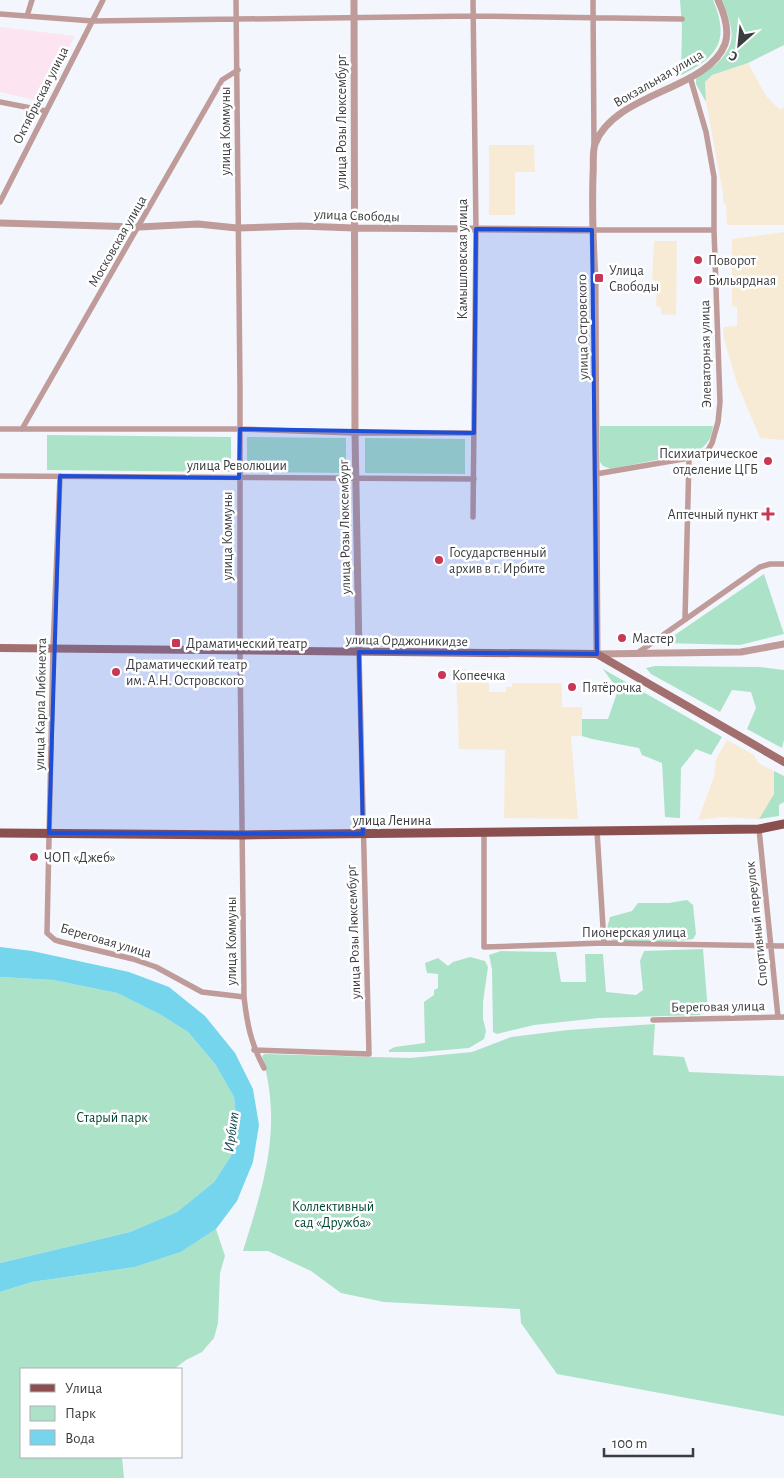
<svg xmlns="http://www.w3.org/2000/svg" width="784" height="1478" font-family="'Alegreya Sans',sans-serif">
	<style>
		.commercial { fill: #fce5f1 }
		.industrial { fill: #f7ebd6 }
		.green { fill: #ace2c8 }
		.water { fill: #74d5ec }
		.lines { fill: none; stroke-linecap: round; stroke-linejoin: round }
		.minor { stroke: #bf9b9a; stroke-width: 5.5 }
		.tertiary { stroke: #bf9b9a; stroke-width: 7 }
		.secondary { stroke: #a26e6e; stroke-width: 8 }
		.primary { stroke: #8b4f50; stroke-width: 9 }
		.marked { fill: #1d4ed8; fill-opacity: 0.2; stroke: #1d4ed8; stroke-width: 4; stroke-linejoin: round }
		.poi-dot { fill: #c83855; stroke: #fff; stroke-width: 2 }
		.labels { text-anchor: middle; stroke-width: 5; stroke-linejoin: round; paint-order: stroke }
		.street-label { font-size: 14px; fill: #3a3c3f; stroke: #fff }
		.poi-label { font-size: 14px; fill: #3a3c3f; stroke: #fff; text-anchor: start }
		.park-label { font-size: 14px; fill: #004831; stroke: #fff }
		.water-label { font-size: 15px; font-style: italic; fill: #1a4650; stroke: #fff }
	</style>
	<rect width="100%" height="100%" fill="#f3f6fd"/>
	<path class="commercial" d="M0 27 75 36 39 101 0 92Z"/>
	<path class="industrial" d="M748 63 766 96 780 110 784 107V225H727L726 206 723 201V193L706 102 705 82 712 75Z
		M489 145H534L535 172H515V215H489Z
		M784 232V440L760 438 737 383 724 339 723 327 737 326V307L732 306V239Z
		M654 241H677L676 315 661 314V308L656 306 657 281 652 280Z
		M456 669H466V682L489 683V692H506V687H512V683H562V707H582V736H571L578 819 504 818 505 750 459 749Z
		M727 740 754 755 758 763 774 771V794L759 819 721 817 698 820 714 777 716 759Z"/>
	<path class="green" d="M680 0H713C730 40 718 57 681 75L682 27Z
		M722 0H784V45L748 63 712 75 705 82 706 102 696 84V79C701 72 708 70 715 65 740 43 732 26 722 0Z
		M600 426H713C712 438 707 446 696 452L611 469 603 466 600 462Z
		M47 435 231 437V472L47 470Z
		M247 437 346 438V473L247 472Z
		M365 438 465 439V474L365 473Z
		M764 574 784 634 740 645 663 643Z
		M655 666 760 667 784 670V740L782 748 747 729 756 708 751 692 732 690 720 712 651 674 646 668Z
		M603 669 722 737 711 755 696 749 681 768 680 818 665 817 662 763 642 755 639 748 592 739 582 736V719H608L618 690Z
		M774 771 784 776V802L779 805V816L759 819 774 794Z
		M687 900 693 905 696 934 693 939 679 941H613L608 938 606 932 610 917 632 911 638 903H669Z
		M703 949 708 1012 699 1015 599 1018 534 1025 497 1034 493 1032 492 969 489 955 501 951 556 952 561 982H586L585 954H603L606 992 636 995 643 990 640 961 644 951Z
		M470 957 485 961 488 967 483 1002V1019L486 1031 484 1039 469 1048 422 1052H389V1050L395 1047 425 1043 424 1002 434 995V990L438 988V974L427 973 425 963 438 958 448 966 453 962Z
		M0 977 53 980 117 993 161 1015 188 1032 215 1064 234 1097 237 1127 231 1156 214 1182 177 1212 130 1232 0 1263Z
		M655 1024 653 1055 684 1057 689 1072 784 1076V1416L557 1374 521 1323 520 1309 384 1302 341 1293 311 1271 268 1251H243C264 1183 283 1128 262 1056L265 1054 410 1058 472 1052 511 1037 568 1030Z
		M216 1229 225 1256 220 1273 218 1323 214 1338 202 1352 186 1360 174 1369H21V1457H122L124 1478H0V1292L32 1282 135 1267 181 1252Z"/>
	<path class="water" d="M0 947 32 951 129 972 169 987 205 1016 235 1053 253 1089 259 1125 253 1162 237 1201 216 1229 181 1252 135 1267 32 1282 0 1292V1263L130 1232 177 1212 214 1182 231 1156 237 1127 234 1097 215 1064 188 1032 161 1015 117 993 53 980 0 977Z"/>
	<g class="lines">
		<path class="minor" d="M236 0 240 388V651L244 997C247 1024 251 1044 264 1068
			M593 0 594 146
			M0 14 93 21 473 16 682 19
			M27 16 32 0
			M0 102 46 111
			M0 202 103 0
			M592 230H714
			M0 429H240L355 433H474
			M22 429 222 80 238 70
			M596 474 695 457 708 450 712 443 718 422 720 402 714 230V177L706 132 690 77
			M0 476 474 479
			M60 476 53 649 47 933 55 940 62 942 133 959 156 967 202 992 244 997
			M473 517 476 229 473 0
			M685 619 689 458
			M636 654 760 567 770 564H784
			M759 829 778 1017
			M597 831 604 943
			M484 833V947L604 943 784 946
			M653 1020 784 1017
			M254 1050 369 1054 359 652"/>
		<path class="tertiary" d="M354 0 355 433 359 652
			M718 0C724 13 730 30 725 44 708 90 615 92 595 144 592 153 594 166 593 175 592 209 593 243 595 278L597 654 741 652 784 644
			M0 223 139 227 198 224 237 228 300 226 354 228 592 230"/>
		<path class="secondary" d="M0 648 597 654 784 762"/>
		<path class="primary" d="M0 833 242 835 759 829 784 824"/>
	</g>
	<path class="marked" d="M476 229 592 230 597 654 359 652 363 834 49 833 60 476 239 478 240 429 474 433Z"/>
	<g class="poi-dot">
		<circle cx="698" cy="260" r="5"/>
		<rect x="594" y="273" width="10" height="10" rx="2.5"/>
		<circle cx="698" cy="280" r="5"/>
		<circle cx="768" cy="461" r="5"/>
		<path d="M765.5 506.5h5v5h5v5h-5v5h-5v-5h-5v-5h5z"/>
		<circle cx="439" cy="560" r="5"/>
		<circle cx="622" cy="638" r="5"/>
		<rect x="171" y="638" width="10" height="10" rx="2.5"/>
		<circle cx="116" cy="672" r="5"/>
		<circle cx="442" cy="675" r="5"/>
		<circle cx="572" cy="687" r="5"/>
		<circle cx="34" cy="857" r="5"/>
	</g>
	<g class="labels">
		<g class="street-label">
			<text transform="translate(658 78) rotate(-30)" y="5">Вокзальная улица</text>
			<text transform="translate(40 95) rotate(-63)" y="5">Октябрьская улица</text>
			<text transform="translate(341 122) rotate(-90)" y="5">улица Розы Люксембург</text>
			<text transform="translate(225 131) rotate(-90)" y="5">улица Коммуны</text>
			<text transform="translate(357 215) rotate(2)" y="5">улица Свободы</text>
			<text transform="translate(117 241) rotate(-60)" y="5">Московская улица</text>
			<text transform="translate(462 259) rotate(-90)" y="5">Камышловская улица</text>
			<text transform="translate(582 327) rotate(-91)" y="5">улица Островского</text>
			<text transform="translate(705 354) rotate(-91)" y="5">Элеваторная улица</text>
			<text x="237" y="470">улица Революции</text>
			<text transform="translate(344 527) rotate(-91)" y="5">улица Розы Люксембург</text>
			<text transform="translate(227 536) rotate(-90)" y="5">улица Коммуны</text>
			<text transform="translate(407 640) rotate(1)" y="5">улица Орджоникидзе</text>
			<text transform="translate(40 704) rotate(-89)" y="5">улица Карла Либкнехта</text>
			<text x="392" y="825">улица Ленина</text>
			<text transform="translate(756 924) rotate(-96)" y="5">Спортивный переулок</text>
			<text transform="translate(353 932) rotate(-92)" y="5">улица Розы Люксембург</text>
			<text x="634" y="937">Пионерская улица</text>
			<text transform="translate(106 940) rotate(16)" y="5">Береговая улица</text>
			<text transform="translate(231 941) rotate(-90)" y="5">улица Коммуны</text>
			<text transform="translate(718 1006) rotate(-1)" y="5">Береговая улица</text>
		</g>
		<g class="poi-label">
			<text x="708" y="265">Поворот</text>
			<text x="609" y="275">Улица<tspan x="609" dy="16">Свободы</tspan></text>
			<text x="708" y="285">Бильярдная</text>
			<text x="758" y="458" text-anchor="end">Психиатрическое<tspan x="758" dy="16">отделение ЦГБ</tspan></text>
			<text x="758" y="519" text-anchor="end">Аптечный пункт</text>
			<text x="449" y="557">Государственный<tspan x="449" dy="16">архив в г. Ирбите</tspan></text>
			<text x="632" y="643">Мастер</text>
			<text x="186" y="648">Драматический театр</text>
			<text x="126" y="669">Драматический театр<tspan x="126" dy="16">им. А.Н. Островского</tspan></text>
			<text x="452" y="680">Копеечка</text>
			<text x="582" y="692">Пятёрочка</text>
			<text x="44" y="862">ЧОП «Джеб»</text>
		</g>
		<g class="park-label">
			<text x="112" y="1122">Старый парк</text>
			<text x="333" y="1211">Коллективный<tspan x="333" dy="16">сад «Дружба»</tspan></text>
		</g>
		<g class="water-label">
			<text transform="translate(231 1132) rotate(-82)" y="5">Ирбит</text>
		</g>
	</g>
	<rect x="20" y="1368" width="162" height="90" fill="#ffffff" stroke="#b0b1b2"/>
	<rect x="30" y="1384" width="25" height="8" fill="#8b4f50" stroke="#b0b1b2"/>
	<text x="65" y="1393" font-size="15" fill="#3a3c3f">Улица</text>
	<rect x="30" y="1406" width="25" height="15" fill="#ace2c8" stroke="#b0b1b2"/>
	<text x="65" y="1418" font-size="15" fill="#3a3c3f">Парк</text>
	<rect x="30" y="1430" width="25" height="15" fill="#74d5ec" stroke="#b0b1b2"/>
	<text x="65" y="1443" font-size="15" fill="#3a3c3f">Вода</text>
	<g transform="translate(739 45) rotate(207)" stroke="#ffffff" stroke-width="4" paint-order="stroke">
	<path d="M0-4L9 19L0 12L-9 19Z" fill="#3a3c3f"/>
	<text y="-8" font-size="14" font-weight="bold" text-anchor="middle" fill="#3a3c3f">С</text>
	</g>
	<path d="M604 1448v8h89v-8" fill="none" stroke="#3a3c3f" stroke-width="2.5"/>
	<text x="612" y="1448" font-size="15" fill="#3a3c3f" stroke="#ffffff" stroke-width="4" paint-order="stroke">100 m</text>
</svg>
